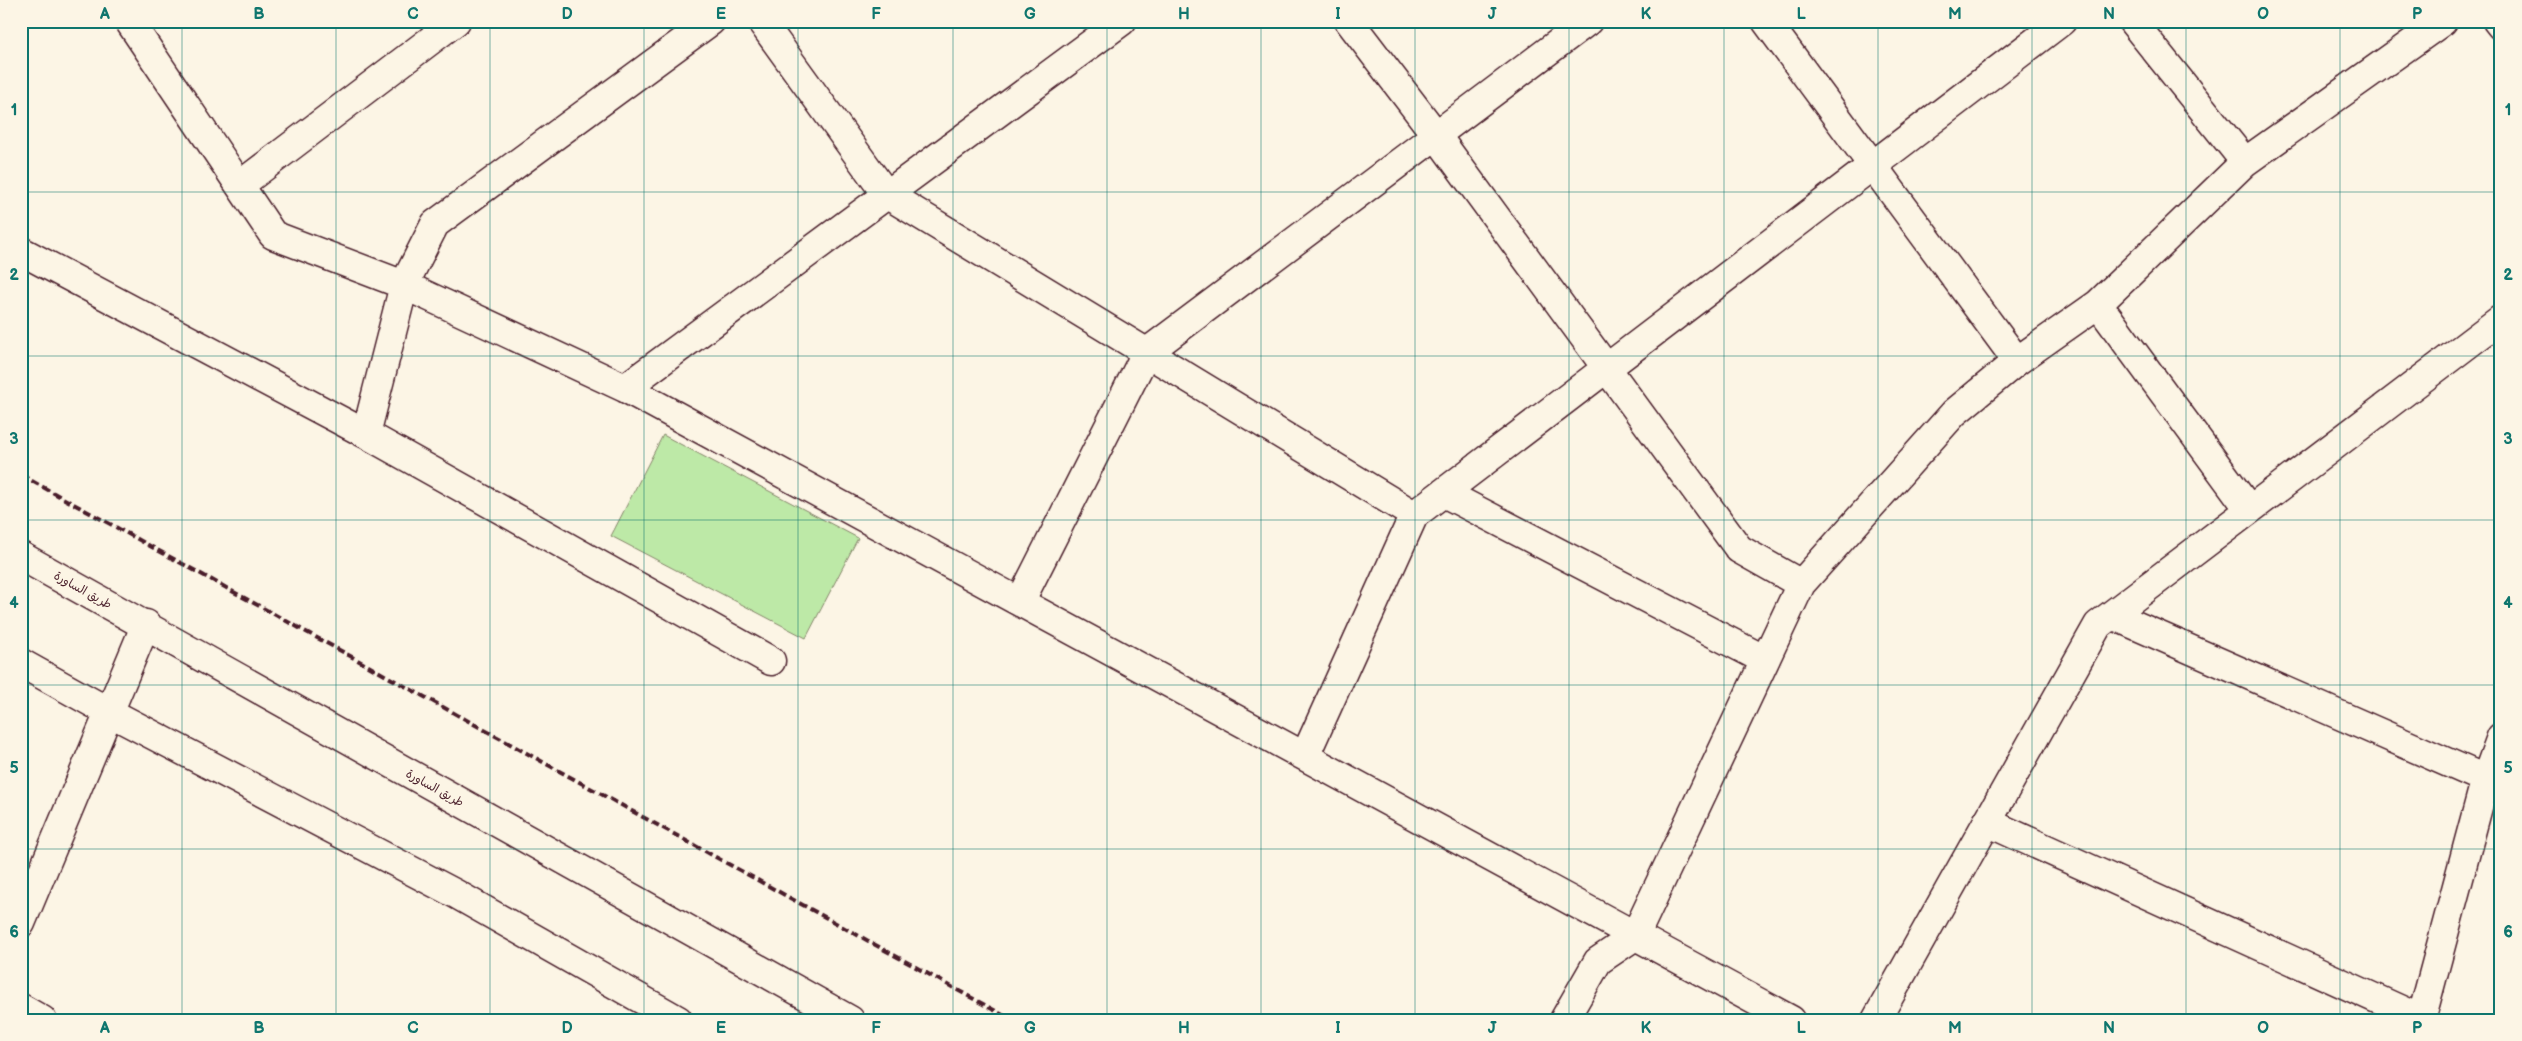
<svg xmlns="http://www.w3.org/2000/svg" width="2522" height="1041" font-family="'Balsamiq Sans','Playpen Sans Arabic',sans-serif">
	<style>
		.green { fill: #bde9a7; stroke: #848469 }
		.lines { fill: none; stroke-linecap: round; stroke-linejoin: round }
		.minor-casing { stroke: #4a1f2b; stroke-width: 31 }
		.major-casing { stroke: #4a1f2b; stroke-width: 31 }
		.minor { stroke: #fcf5e5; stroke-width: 28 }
		.major { stroke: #fcf5e5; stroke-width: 28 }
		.rail { stroke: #4a1f2b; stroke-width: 4; stroke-dasharray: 8 4; stroke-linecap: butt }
		.grid { fill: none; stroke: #0f766e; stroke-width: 1; stroke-opacity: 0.55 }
		.labels { text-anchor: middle; stroke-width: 4.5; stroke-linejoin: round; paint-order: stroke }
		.street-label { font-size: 12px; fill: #4a1f2b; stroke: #fcf5e5 }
		.neatline { fill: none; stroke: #0f766e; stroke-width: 2 }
		.grid-label { font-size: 16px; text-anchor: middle; font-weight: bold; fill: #0f766e }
	</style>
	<rect width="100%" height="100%" fill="#fcf5e5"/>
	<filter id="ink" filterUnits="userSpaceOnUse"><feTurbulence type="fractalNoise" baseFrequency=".02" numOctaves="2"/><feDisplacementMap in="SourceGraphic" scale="10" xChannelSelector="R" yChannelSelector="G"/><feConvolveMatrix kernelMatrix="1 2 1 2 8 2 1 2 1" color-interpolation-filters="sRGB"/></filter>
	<g filter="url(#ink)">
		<path class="green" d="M663 435 858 538 806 638 611 536Z"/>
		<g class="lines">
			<g class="minor-casing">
				<path id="minor" d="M129 21 273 235 404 285 625 388 1791 1020
					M761 21 886 194 1414 515
					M1349 21 1436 135 1739 549 1801 584
					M1766 21 2017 361
					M2132 21 2245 162
					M2497 21 2501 26
					M240 185 456 21
					M21 251 366 434 771 661
					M2098 304 2249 509
					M625 388 1122 21
					M366 434 404 285 435 224 711 21
					M1444 493 1765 660
					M1020 602 1146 353 1588 21
					M2112 615 2501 786
					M1305 756 1414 515 2062 21
					M1987 822 2421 1019
					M21 923 146 624
					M21 1008 42 1020
					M1564 1020 1598 961 1635 936 1801 584 1954 413 2017 361 2098 304 2245 162 2443 21
					M1876 1020 2098 625 2501 319
					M2421 1020 2485 781 2501 737"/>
			</g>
			<g class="major-casing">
				<path id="major" d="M21 556 850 1020
					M21 663 109 712 456 894 678 1020"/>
			</g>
			<use href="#minor" class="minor"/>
			<use href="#major" class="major"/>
			<path class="rail" d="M21 475 1012 1020"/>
		</g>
	</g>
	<path class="grid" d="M182 21V1020M336 21V1020M490 21V1020M644 21V1020M798 21V1020M953 21V1020M1107 21V1020M1261 21V1020M1415 21V1020M1569 21V1020M1724 21V1020M1878 21V1020M2032 21V1020M2186 21V1020M2340 21V1020M21 192H2501M21 356H2501M21 520H2501M21 685H2501M21 849H2501"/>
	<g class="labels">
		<g class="street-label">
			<text transform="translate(83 590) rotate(29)" y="4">طريق الساورة</text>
			<text transform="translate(435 788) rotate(29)" y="4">طريق الساورة</text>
		</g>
	</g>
	<rect width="2522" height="1041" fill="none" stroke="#fcf5e5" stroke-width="55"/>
	<rect x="28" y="28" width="2466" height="986" class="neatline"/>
	<g class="grid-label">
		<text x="105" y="19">A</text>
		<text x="259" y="19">B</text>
		<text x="413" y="19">C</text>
		<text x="567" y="19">D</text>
		<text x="721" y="19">E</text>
		<text x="876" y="19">F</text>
		<text x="1030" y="19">G</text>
		<text x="1184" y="19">H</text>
		<text x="1338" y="19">I</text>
		<text x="1492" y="19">J</text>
		<text x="1646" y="19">K</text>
		<text x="1801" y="19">L</text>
		<text x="1955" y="19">M</text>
		<text x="2109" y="19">N</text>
		<text x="2263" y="19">O</text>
		<text x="2417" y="19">P</text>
		<text x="14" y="115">1</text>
		<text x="2508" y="115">1</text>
		<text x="14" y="280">2</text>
		<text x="2508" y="280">2</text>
		<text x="14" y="444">3</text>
		<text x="2508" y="444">3</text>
		<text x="14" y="608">4</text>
		<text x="2508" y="608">4</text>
		<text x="14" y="773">5</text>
		<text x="2508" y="773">5</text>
		<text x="14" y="937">6</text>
		<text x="2508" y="937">6</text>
		<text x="105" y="1033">A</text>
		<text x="259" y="1033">B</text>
		<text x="413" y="1033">C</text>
		<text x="567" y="1033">D</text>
		<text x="721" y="1033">E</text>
		<text x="876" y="1033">F</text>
		<text x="1030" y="1033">G</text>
		<text x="1184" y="1033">H</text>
		<text x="1338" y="1033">I</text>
		<text x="1492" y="1033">J</text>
		<text x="1646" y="1033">K</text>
		<text x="1801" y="1033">L</text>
		<text x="1955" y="1033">M</text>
		<text x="2109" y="1033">N</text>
		<text x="2263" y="1033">O</text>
		<text x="2417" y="1033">P</text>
	</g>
</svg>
